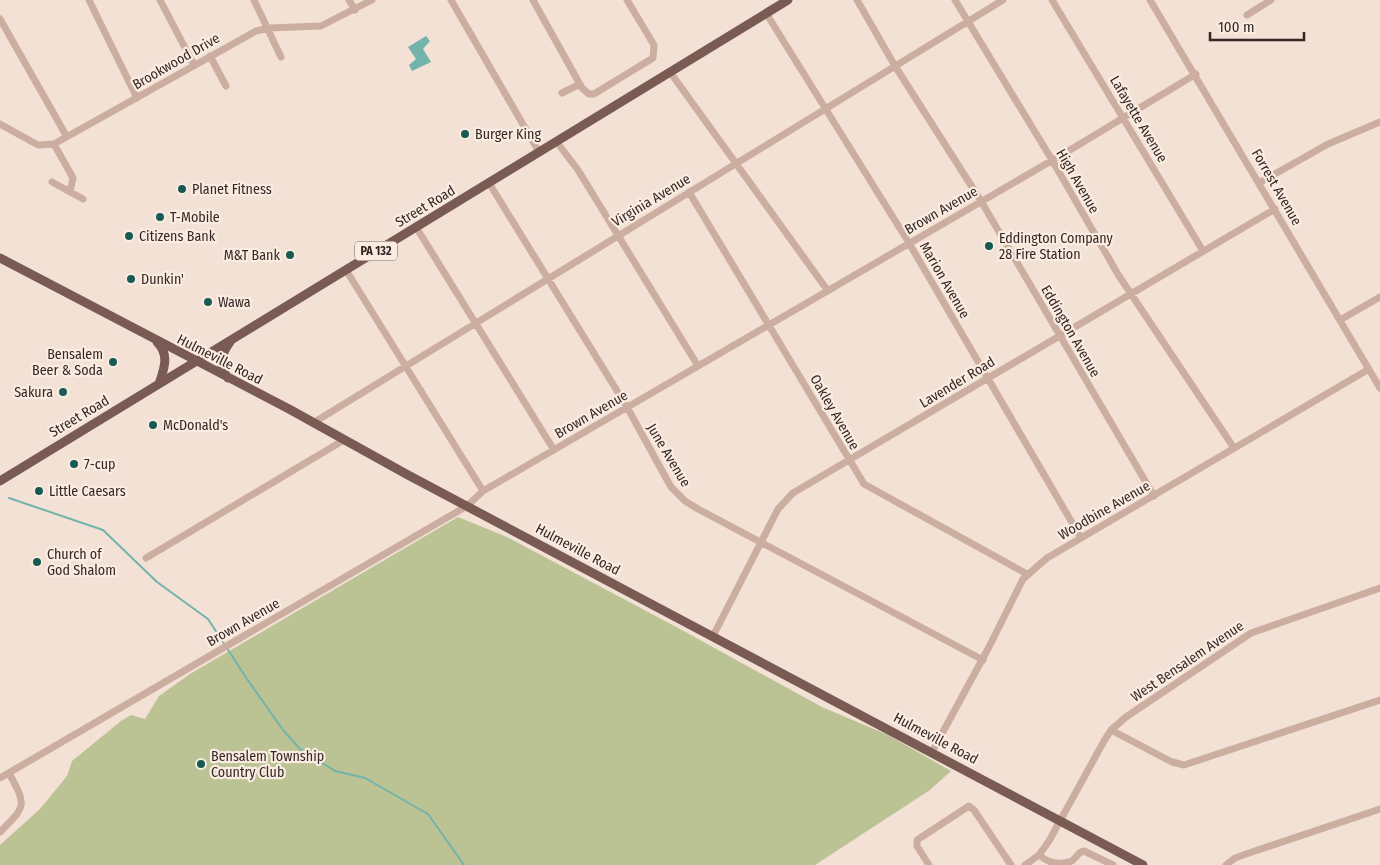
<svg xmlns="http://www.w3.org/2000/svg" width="1380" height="865" font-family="'Fira Sans Condensed',sans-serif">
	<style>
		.green { fill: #bbc395 }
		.water { fill: #72b3ab }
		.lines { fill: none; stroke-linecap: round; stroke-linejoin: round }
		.stream { stroke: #72b3ab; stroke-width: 2 }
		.minor { stroke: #ccaea1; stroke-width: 7 }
		.major { stroke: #795b54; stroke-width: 9 }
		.poi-dot { fill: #175a54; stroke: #fbece2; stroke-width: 2 }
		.labels { text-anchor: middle; stroke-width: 4.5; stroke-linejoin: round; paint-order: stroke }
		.shield { fill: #fbece2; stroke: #70625e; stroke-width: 1 }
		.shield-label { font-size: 12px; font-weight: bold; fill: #352725 }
		.street-label { font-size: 14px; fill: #352725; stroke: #fbece2 }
		.poi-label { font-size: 14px; fill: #352725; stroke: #fbece2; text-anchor: start }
	</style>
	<rect width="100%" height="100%" fill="#f3e1d6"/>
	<path class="green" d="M458 517 507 537 680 629 822 707 888 735 951 771 930 790 815 865H0V845L40 809 67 776 72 761 121 721 131 715 145 719 159 696 190 674Z"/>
	<path class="water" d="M426 36 430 41 423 49 431 62 412 71 409 65 416 59 408 47Z"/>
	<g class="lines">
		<path class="stream" d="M9 498 103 530 157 582 208 619 247 679 283 730 300 749 335 771 365 778 428 814 464 865"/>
		<path class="minor" d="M89 0 137 98
			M160 0 194 65
			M254 0 281 57
			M349 0 355 10
			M451 0 539 152
			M533 0 582 88 589 94H594L653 58 654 45 627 0
			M857 0 895 66 981 201 1154 496
			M955 0 1052 160 1119 276 1234 448
			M1052 0 1203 251
			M1150 0 1380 388
			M766 13 909 243 1081 538
			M1247 15 1271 0
			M0 19 67 137
			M210 56 226 86
			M670 72 828 291
			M562 93 580 84
			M0 124 38 145 54 144 256 31 269 28 321 26 372 0
			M556 141 578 170 698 366
			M54 144 73 178 70 192
			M52 182 83 199
			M489 183 627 407 671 487 685 501 698 509 983 660
			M1259 183 1328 144 1380 122
			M689 192 864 484 1027 574
			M416 227 554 450
			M346 270 483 491
			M1340 320 1380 297
			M313 423 1003 0
			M146 558 344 440
			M713 636 778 509 793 493 1275 209
			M1111 730 1172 762 1184 765 1380 700
			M932 752 989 647 1023 579 1047 558 1369 369
			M0 778 467 506 483 491 1070 150 1196 74
			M0 832C26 806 27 806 9 773
			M1039 855C1048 863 1060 865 1072 861 1077 857 1078 852 1084 851L1113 865
			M929 865 917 846V840L969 806 974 810 1011 865
			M1025 865 1039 855 1049 841 1104 741 1111 730 1126 717 1251 633 1380 588
			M1226 865 1235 858 1249 853 1380 809"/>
		<path class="major" d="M0 258 289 409 408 475 1143 865
			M157 342C170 355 164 369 159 384
			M228 378C218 366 221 354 230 342
			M0 481 788 0"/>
	</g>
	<g class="poi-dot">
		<circle cx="465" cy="134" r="5"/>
		<circle cx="182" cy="189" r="5"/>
		<circle cx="160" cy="217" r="5"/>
		<circle cx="129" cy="236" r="5"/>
		<circle cx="989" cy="246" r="5"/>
		<circle cx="290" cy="255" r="5"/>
		<circle cx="131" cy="279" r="5"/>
		<circle cx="208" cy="302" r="5"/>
		<circle cx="113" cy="362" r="5"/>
		<circle cx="63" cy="392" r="5"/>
		<circle cx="153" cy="425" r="5"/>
		<circle cx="74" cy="464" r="5"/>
		<circle cx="39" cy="491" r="5"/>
		<circle cx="37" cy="562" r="5"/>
		<circle cx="201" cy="764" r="5"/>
	</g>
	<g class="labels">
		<rect class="shield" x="355" y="241.5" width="42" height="19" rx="4"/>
		<g class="shield-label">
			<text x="376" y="255">PA 132</text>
		</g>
		<g class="street-label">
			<text transform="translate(176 61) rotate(-30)" y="5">Brookwood Drive</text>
			<text transform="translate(1139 119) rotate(59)" y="5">Lafayette Avenue</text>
			<text transform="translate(1078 181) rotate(60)" y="5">High Avenue</text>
			<text transform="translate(1277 187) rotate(60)" y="5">Forrest Avenue</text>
			<text transform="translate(651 200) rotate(-31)" y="5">Virginia Avenue</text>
			<text transform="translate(425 206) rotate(-31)" y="5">Street Road</text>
			<text transform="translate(941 210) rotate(-30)" y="5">Brown Avenue</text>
			<text transform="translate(945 280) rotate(60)" y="5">Marion Avenue</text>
			<text transform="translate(1071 331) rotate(60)" y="5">Eddington Avenue</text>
			<text transform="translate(220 359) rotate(27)" y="5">Hulmeville Road</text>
			<text transform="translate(957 382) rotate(-31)" y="5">Lavender Road</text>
			<text transform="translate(835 412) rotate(60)" y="5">Oakley Avenue</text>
			<text transform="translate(591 414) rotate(-30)" y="5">Brown Avenue</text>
			<text transform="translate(79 416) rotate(-31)" y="5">Street Road</text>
			<text transform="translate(669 455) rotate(59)" y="5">June Avenue</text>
			<text transform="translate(1104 510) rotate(-30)" y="5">Woodbine Avenue</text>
			<text transform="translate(578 549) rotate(28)" y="5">Hulmeville Road</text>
			<text transform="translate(243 622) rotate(-30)" y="5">Brown Avenue</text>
			<text transform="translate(1187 661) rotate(-34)" y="5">West Bensalem Avenue</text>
			<text transform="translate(936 738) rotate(28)" y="5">Hulmeville Road</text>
		</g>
		<g class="poi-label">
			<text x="475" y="139">Burger King</text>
			<text x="192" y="194">Planet Fitness</text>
			<text x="170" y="222">T-Mobile</text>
			<text x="139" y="241">Citizens Bank</text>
			<text x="999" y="243">Eddington Company<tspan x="999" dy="16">28 Fire Station</tspan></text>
			<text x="280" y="260" text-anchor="end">M&amp;T Bank</text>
			<text x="141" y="284">Dunkin'</text>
			<text x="218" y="307">Wawa</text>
			<text x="103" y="359" text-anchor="end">Bensalem<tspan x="103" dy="16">Beer &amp; Soda</tspan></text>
			<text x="53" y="397" text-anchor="end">Sakura</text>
			<text x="163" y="430">McDonald's</text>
			<text x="84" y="469">7-cup</text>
			<text x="49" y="496">Little Caesars</text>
			<text x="47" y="559">Church of<tspan x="47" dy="16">God Shalom</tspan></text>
			<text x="211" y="761">Bensalem Township<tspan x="211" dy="16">Country Club</tspan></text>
		</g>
	</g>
	<path d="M1210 32v8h94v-8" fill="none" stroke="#352725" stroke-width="2.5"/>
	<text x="1218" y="32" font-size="15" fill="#352725" stroke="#fbece2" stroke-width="4" paint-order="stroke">100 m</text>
</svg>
